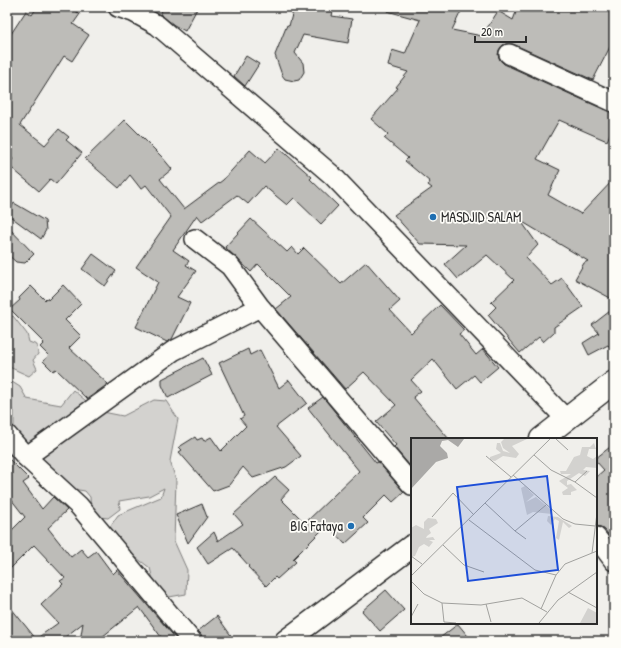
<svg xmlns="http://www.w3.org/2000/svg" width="621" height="648" font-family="'Patrick Hand',sans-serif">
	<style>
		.green { fill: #d3d2cf; stroke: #7f7e7d }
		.building { fill: #bdbcb8; stroke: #2b2b2b }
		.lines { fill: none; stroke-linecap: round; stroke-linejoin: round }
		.minor-casing { stroke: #2b2b2b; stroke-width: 22 }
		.major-casing { stroke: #2b2b2b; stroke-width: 25 }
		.minor { stroke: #fdfcf7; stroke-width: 19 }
		.major { stroke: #fdfcf7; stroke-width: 22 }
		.poi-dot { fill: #1f6fb2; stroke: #fdfcf7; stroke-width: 1.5 }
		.labels { text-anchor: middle; stroke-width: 3.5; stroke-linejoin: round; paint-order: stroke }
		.poi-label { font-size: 14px; fill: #2b2b2b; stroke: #fdfcf7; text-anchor: start }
		.inset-road { fill: none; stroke: #a1a19e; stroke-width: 1 }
		.view { fill: #1d4ed8; fill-opacity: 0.15; stroke: #1d4ed8; stroke-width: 2 }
		.inset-edge { fill: none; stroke: #2b2b2b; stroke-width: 2 }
	</style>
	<rect width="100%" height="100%" fill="#f0efeb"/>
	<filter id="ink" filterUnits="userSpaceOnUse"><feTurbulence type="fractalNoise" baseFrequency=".025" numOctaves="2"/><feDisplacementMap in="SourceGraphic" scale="8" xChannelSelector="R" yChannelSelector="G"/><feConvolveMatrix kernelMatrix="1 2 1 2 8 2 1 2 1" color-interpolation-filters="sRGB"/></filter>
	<g filter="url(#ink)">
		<path class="green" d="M13 316 27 334 29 342 37 345 38 354 33 360 37 369 29 376 7 366V318Z
			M12 382 20 387 27 399 61 405 73 390 98 411 123 416 154 400 166 401 178 419 170 461 176 480 174 541 187 570 186 594 158 599 150 568 105 534 118 515 161 497 164 488 149 496 119 501 120 509 108 518 91 516 90 497 85 491 66 488 14 433V411L7 406V384Z"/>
		<path class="building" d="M37 7H69L80 14 73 24 89 35 72 61 64 56 20 125 45 145 59 129 69 137 66 140 82 153 56 184 50 179 39 191 8 165 13 159 7 154V40L26 11 32 15Z
			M164 7H198L185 31 174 25 160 14Z
			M294 7H334L332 16 352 19 348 43 303 35 295 53 303 63 304 72 299 80 294 81 285 79 282 75 275 55 287 25 289 26Z
			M388 7H463L452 30 482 36 498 11 513 20 518 7H614V49L610 47 593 80 513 44 508 43 503 45 499 50 498 55 500 60 504 64 614 114V125L607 141 559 120 537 159 560 170 548 195 581 214 614 179V300L575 279 584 263 588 261 521 221 538 245 526 258 552 285 562 278 583 307 554 327V332L543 342 539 337 520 353 488 315 496 307 491 302 514 280 487 255 458 279 445 264 466 245 420 244 394 215 432 188 428 185 430 182 405 161 408 158 384 138 388 134 371 119 398 88 396 87 408 72 388 66 392 50 405 54 420 20 387 11Z
			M246 56 259 64 245 86 234 76Z
			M125 120 162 157 172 169 160 179 184 209 223 180 250 150 265 163 279 148 312 177 310 179 338 206 321 224 294 198 287 205 264 186 248 204 237 195 202 221 197 215 173 250 189 261 186 265 196 271 177 297 190 303 172 339 167 342 136 327 158 282 136 267 171 217 146 185 141 189 130 175 119 188 85 159Z
			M14 203 45 221 46 230 41 239 7 214Z
			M251 219 287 252 292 247 298 254 304 248 341 284 366 262 400 301 390 310 411 333 440 305 464 330 459 334 476 355 483 349 498 367 480 382 474 375 457 389 433 359 411 380 421 391 413 397 449 439H412V462L409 465 394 447 396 445 376 422 396 405 364 372 345 389 276 309 291 297 258 264 251 272 225 247Z
			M7 226 34 254 25 263 16 262 7 254Z
			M93 254 116 271 105 286 82 269Z
			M63 285 81 304 65 320 81 336 69 348 108 384 87 399 56 369 53 371 43 361 49 356 40 347 44 343 10 309 20 300 19 298 31 286 45 300 47 298 48 300Z
			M614 308V352L608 345 589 355 583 343 599 333 592 325Z
			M248 349 250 355 260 350 279 388 289 380 307 403 276 427 301 456 286 467 253 478 243 467 229 485 213 491 179 452 182 450 179 447 195 437 197 440 202 438 204 441 211 437 221 451 246 426 240 419 244 416 219 363Z
			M203 358 212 375 168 398 162 385V379Z
			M323 397 376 463 378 462 404 492 393 502 386 495 363 518 368 523 345 544 331 529 330 530 326 526 293 559 296 562 277 579 275 577 266 586 248 567 249 566 233 548 208 564 197 547 214 532 218 541 243 524 234 514 275 477 289 490 281 499 305 523 359 471 308 408Z
			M614 444V543L605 530 601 527 596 526V477L604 470 596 461V458Z
			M7 457 29 479 23 483 42 509 53 497 67 510 48 528 71 557 81 549 88 557 96 551 113 574 117 570 178 641H164L139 607 102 637 101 641H80L83 623 60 641H7V603L36 639 58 623 41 605 63 584 60 581 65 578 34 545 7 572V535L25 517 7 494Z
			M202 504 207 517 188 543 176 515Z
			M386 590 404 610 380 631 362 611Z
			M217 616 235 641H203L201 634 198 631Z
			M458 624 472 641H436Z"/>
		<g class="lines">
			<g class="minor-casing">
				<path id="minor" d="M118 7 133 12 157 25 332 175 566 419
					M509 54 614 102
					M195 239 230 266 260 307
					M7 435 26 457 79 506 192 641
					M26 457 173 351 260 307 412 485
					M596 537 614 561"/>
			</g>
			<g class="major-casing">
				<path id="major" d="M541 439 614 382
					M286 641 412 546"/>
			</g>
			<use href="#minor" class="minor"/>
			<use href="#major" class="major"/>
		</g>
	</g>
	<g class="poi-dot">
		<circle cx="433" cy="217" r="4"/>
		<circle cx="351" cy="526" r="4"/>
	</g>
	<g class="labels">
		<g class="poi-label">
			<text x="441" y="222">MASDJID SALAM</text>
			<text x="343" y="531" text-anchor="end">BIG Fataya</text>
		</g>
	</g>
	<g transform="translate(411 438)">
		<rect width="186" height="186" fill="#f0efeb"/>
		<path d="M93 1H116L101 8 108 16 105 20 92 18 84 23 79 22V19L90 15 85 11 86 5H89L92 13 99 15 92 10 90 4ZM183 5 185 11H178L176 18 182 21 186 18V30L175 29 172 32 179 33 174 38 168 35 156 43V47L160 46 166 52 160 54V57H152L151 54 157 50 148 43 160 36H150L149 33H155L163 19 169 17 171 9H179ZM114 48 123 57 115 64 125 59 138 70 141 76 122 74 116 77 110 50ZM137 78 147 79 161 88 158 90 152 84 148 102 145 100 148 83 144 81 140 87 136 83ZM17 80 25 81 27 85 18 91 20 95 16 98 15 100 22 99 24 102H18L22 104 18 109 13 106 8 109 4 118 0 119V90L5 87 13 91V84ZM177 170 186 175V185H169Z" fill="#d3d2cf"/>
		<path d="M0 1H53L47 9 37 2 31 3 29 8 36 15 37 20 25 24 0 51Z" fill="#aaa9a7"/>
		<path class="inset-road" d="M145 1 157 12M123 17 140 32 164 44 186 60M75 18 100 39M102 37 152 81 164 86 184 88M164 44 176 33M74 65 104 93 135 67M21 79 42 55 63 77M58 82 124 132 145 137M104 93 115 101M32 107 53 127 73 134M181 115 186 75M0 118 11 126M0 138 139 1M0 143 13 156 31 165 70 167 111 160 136 174M157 154 186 170M31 165 33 184 45 185M75 166 80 184M130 171 145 137 154 126 186 113M0 179 7 166M128 185 147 162 186 134"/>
		<path class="view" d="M136 38 147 132 57 143 46 49Z"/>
		<rect width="186" height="186" class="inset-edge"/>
	</g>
	<rect width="621" height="648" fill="none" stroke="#fdfcf7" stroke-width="24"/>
	<rect x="12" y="12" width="597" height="624" fill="none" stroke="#2b2b2b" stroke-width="1.5" filter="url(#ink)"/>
	<path d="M475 36v6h51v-6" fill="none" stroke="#2b2b2b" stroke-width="2"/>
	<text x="481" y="36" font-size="12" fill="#2b2b2b" stroke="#fdfcf7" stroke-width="3" paint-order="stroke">20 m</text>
</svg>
